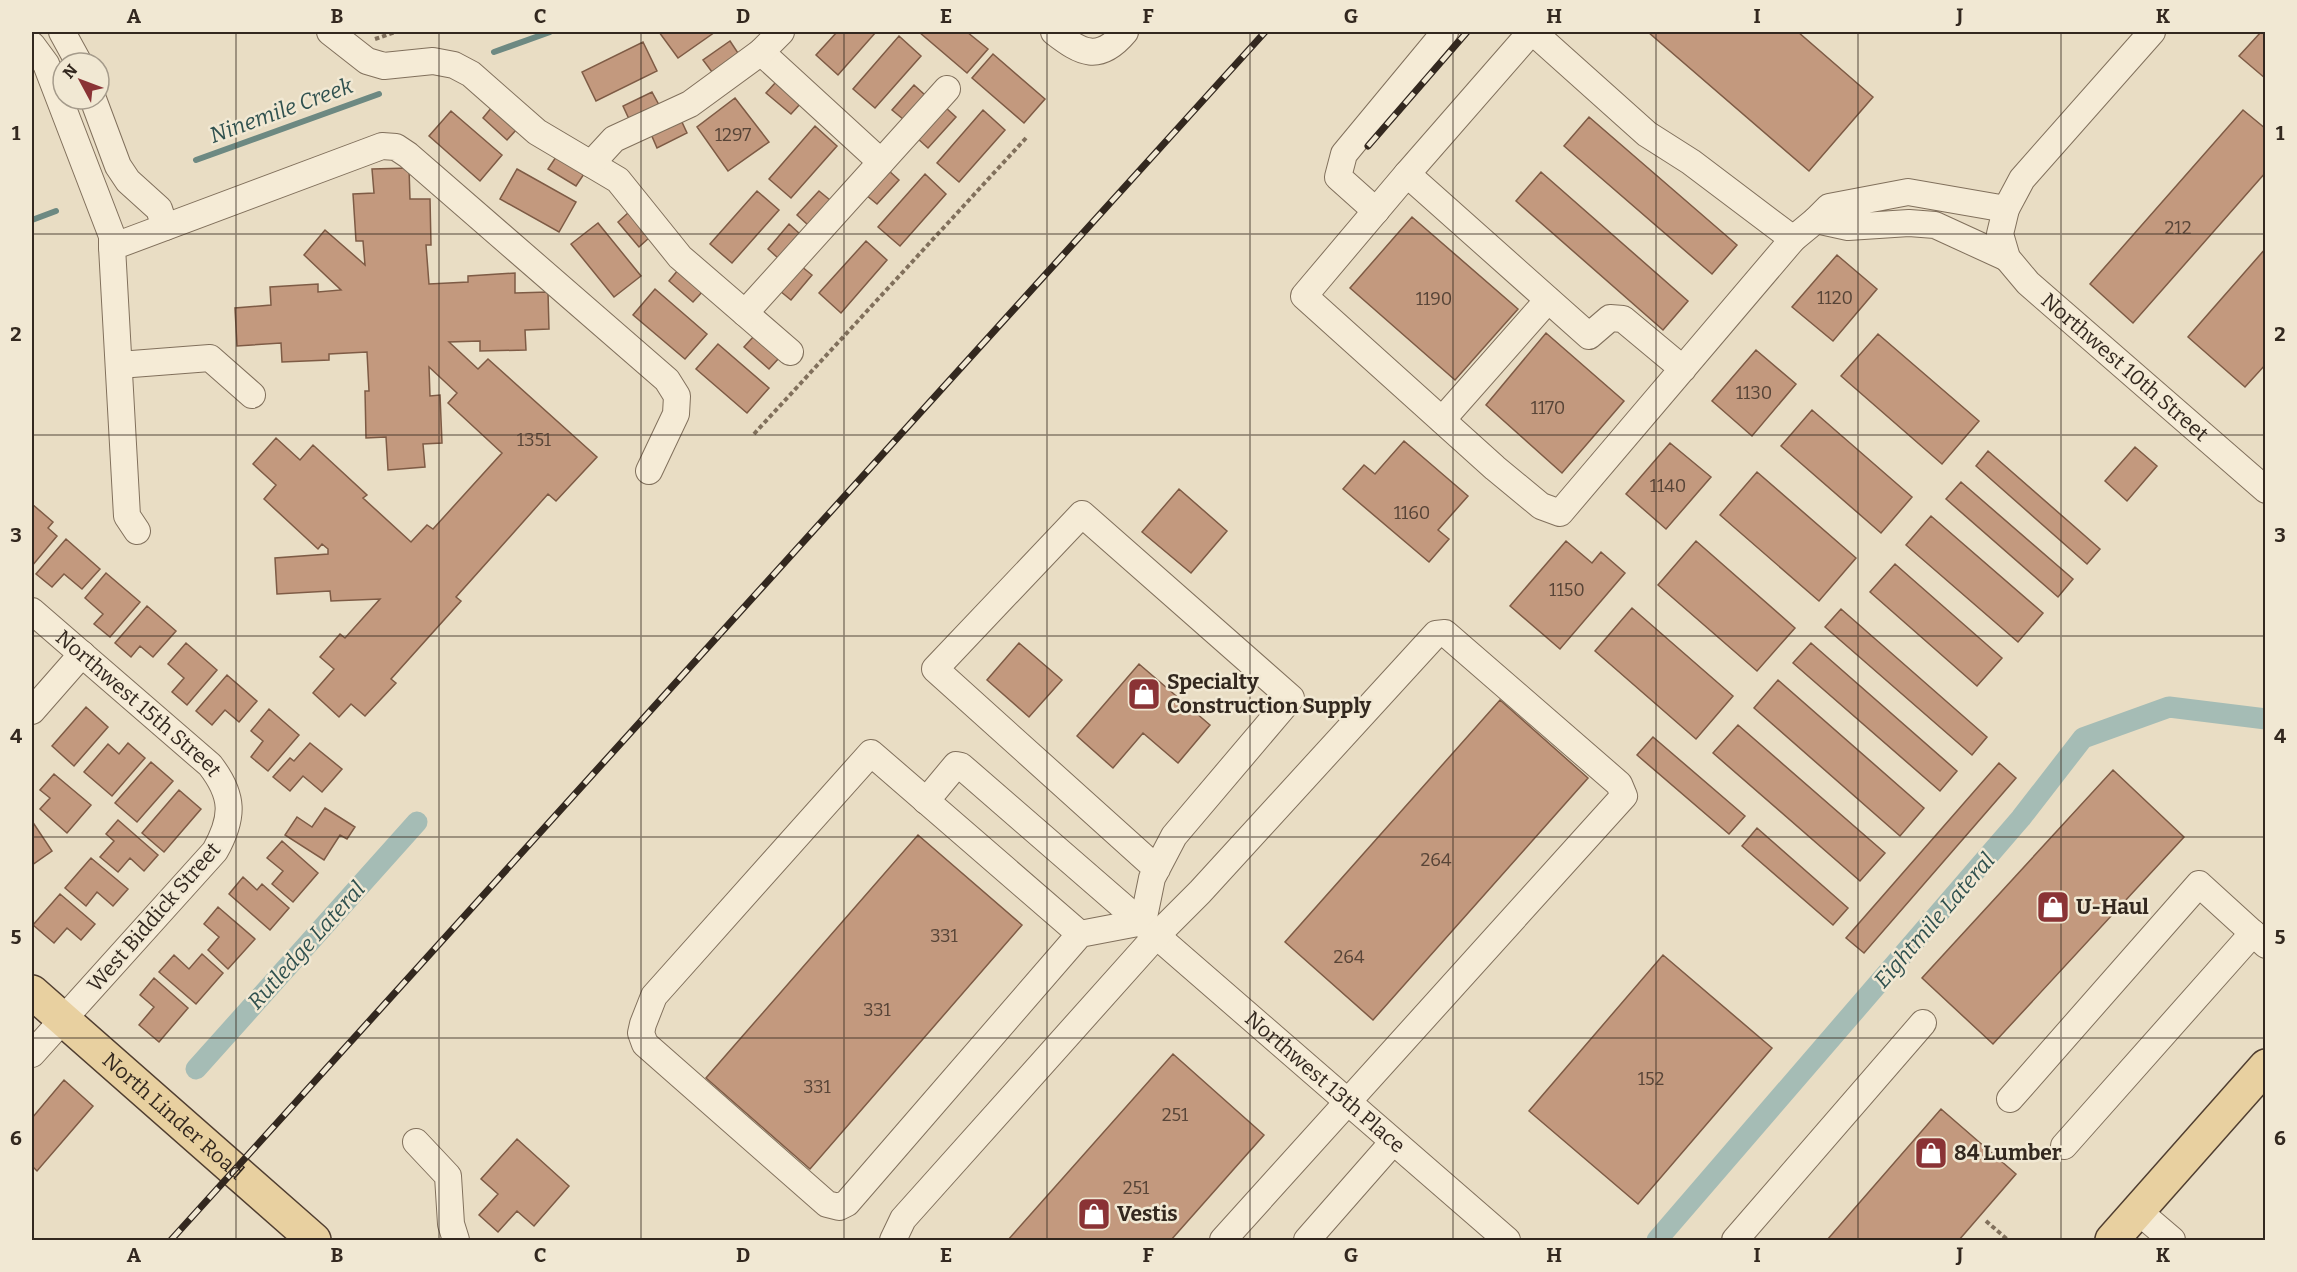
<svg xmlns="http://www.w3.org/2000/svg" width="2297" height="1272" font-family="Bitter,serif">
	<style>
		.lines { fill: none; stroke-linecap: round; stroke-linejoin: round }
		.stream { stroke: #6d8982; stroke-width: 6 }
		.canal { stroke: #a5bcb5; stroke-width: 21 }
		.building { fill: #c3997e; stroke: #7e5b45; stroke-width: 1.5 }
		.minor-casing { stroke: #81705c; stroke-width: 28 }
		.major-casing { stroke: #503e30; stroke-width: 36 }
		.path { stroke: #81705c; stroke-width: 4; stroke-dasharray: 4.5 3; stroke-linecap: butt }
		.minor { stroke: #f5ebd6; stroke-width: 26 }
		.major { stroke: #e8d0a0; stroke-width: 33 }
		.rail-casing { stroke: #33281f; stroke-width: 7 }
		.rail { stroke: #f1e8d3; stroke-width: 4.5; stroke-dasharray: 14; stroke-linecap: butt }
		.grid { fill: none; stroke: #33281f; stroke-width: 1.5; stroke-opacity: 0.55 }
		.labels { text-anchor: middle; stroke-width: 5; stroke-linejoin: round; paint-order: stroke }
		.number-label { font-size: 18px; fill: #574437 }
		.street-label { font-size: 21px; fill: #33281f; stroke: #f1e8d3 }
		.poi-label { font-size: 21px; font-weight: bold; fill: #33281f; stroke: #f1e8d3; text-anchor: start }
		.water-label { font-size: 22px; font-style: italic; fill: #30514f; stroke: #f1e8d3 }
		.neatline { fill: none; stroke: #33281f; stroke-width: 2 }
		.grid-label { font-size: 20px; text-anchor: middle; font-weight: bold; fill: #33281f }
	</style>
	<rect width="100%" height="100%" fill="#e9ddc4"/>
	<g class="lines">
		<path class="stream" d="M494 52 550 32
			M196 160 379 94
			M32 220 56 211"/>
		<path class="canal" d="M196 1069 417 822
			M1657 1240 2021 818 2083 738 2169 707 2266 719"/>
	</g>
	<path class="building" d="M659 32H715L678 58Z
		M837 32H876L838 75 816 55Z
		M919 32H967L988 49 967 73Z
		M1648 32H1798L1873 97 1809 171Z
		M2261 32H2266V79L2239 56Z
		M899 36 921 56 875 108 853 89Z
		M730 41 738 53 712 72 703 60Z
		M643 42 657 71 596 101 582 72Z
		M993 54 1045 99 1024 123 972 78Z
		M776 82 801 103 791 114 766 93Z
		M914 85 925 95 903 119 892 110Z
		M652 92 659 105 629 119 623 106Z
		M735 98 769 142 728 171 697 127Z
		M492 107 517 129 507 140 483 118Z
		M945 107 956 117 928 148 917 138Z
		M983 110 1005 130 959 182 937 163Z
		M2243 110 2266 129V172L2133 323 2090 284Z
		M451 111 502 155 480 181 429 136Z
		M1589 117 1737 245 1712 274 1564 146Z
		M681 120 687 133 657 148 651 134Z
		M815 126 837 146 791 198 769 179Z
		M556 157 584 174 576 186 548 169Z
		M409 168 410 199H430L431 245H426L429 284 468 282V276L515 273V293L548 292 549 329 525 330 526 350 480 351V341L449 342 478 369 488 359 597 457 556 501 548 494 456 597 461 601 391 679 396 683 365 716 351 704 339 717 313 693 334 669 320 657 340 634 345 638 380 599 331 601 330 591 277 594 275 558 328 554V549L322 544 318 549 264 499 276 485 253 464 276 438 300 460 313 445 367 495 363 498 411 542 427 525 433 529 502 453 448 403 457 393 429 367 430 396 440 395 442 443 423 444 425 467 388 470 386 437 366 438 365 391H369L367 352 329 354V360L282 362 281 343 237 346 235 308 271 305 270 287 318 284V292L341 290 304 255 325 230 365 265 363 241H356L353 194 374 193 372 169Z
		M517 169 576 202 559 232 500 199Z
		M888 170 899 180 877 204 866 195Z
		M1541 172 1688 301 1663 330 1516 201Z
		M925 174 946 194 900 246 878 227Z
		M757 191 779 210 732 263 710 244Z
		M819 191 830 200 808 225 797 215Z
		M629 212 650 237 639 247 618 222Z
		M1412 217 1518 309 1455 380 1350 288Z
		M598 223 641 276 614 297 571 244Z
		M789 224 800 234 778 258 768 249Z
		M866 241 887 260 841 313 819 293Z
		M2266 248V364L2245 387 2188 337Z
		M1837 255 1877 289 1833 341 1792 307Z
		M801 266 812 275 791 300 780 291Z
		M678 270 703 291 693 302 669 281Z
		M655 289 707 334 685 359 633 315Z
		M1546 333 1624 401 1562 473 1486 405Z
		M1878 334 1979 421 1942 464 1841 376Z
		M754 336 779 358 769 369 744 347Z
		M718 344 769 388 747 413 696 369Z
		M1756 350 1796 384 1752 436 1712 401Z
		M1812 410 1912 497 1881 533 1781 446Z
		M1404 441 1468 496 1438 530 1449 539 1429 562 1343 489 1364 465 1375 474Z
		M1670 443 1711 477 1666 529 1626 494Z
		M2135 447 2157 466 2127 501 2105 481Z
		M1988 451 2100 549 2087 564 1976 466Z
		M1757 472 1856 558 1819 601 1720 515Z
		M1961 482 2073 579 2058 597 1946 499Z
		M1179 489 1227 531 1191 573 1142 532Z
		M32 504 53 522 48 528 57 536 32 566Z
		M1931 516 2043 613 2018 642 1906 545Z
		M66 539 100 569 82 589 64 574 52 587 36 574Z
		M1566 541 1592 563 1601 552 1625 573 1560 649 1510 606Z
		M1696 541 1795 628 1757 671 1658 585Z
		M1895 564 2002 658 1977 686 1870 592Z
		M106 573 140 602 110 637 94 624 103 614 85 598Z
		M147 606 176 631 153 657 140 646 131 657 115 643Z
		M1632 608 1733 696 1696 739 1595 651Z
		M1841 609 1987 737 1972 755 1825 627Z
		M186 643 217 670 187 705 172 692 184 678 168 664Z
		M1019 643 1062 680 1029 717 987 680Z
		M1811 643 1957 771 1940 791 1793 663Z
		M1139 664 1210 725 1178 763 1143 733 1113 768 1077 736Z
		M227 675 257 701 239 722 225 710 212 725 196 711Z
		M1778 680 1924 808 1900 836 1754 708Z
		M1500 700 1588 778 1373 1020 1285 942Z
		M86 707 108 727 74 766 52 746Z
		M269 709 299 735 268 771 251 757 263 741 251 731Z
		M1738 725 1885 853 1860 881 1713 753Z
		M1653 737 1745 816 1729 834 1637 755Z
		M128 743 145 758 112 796 84 772 108 744 119 754Z
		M310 743 342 769 322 792 303 776 290 791 273 777 290 758 294 761Z
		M151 762 173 781 137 822 115 803Z
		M1999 763 2016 778 1864 953 1846 938Z
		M2113 770 2184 837 1993 1044 1922 978Z
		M54 774 91 805 67 833 40 809 50 798 40 790Z
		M179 790 201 809 164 852 142 833Z
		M325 808 355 827 347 839 340 835 324 860 285 835 297 817 312 827Z
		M118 820 158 855 144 871 130 858 118 872 100 857 114 841 106 834Z
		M32 821 52 851 32 865Z
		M1757 828 1848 908 1833 925 1742 846Z
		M918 835 1022 925 810 1169 706 1078Z
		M282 841 318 873 293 902 272 884 283 871 267 858Z
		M91 858 128 889 113 906 97 892 86 906 65 888Z
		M243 877 257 890 262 884 289 908 270 930 229 894Z
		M60 894 95 924 81 940 67 928 54 943 33 925Z
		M218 907 255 939 228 969 208 950 219 937 204 924Z
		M202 954 223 973 196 1004 159 972 174 955 189 969Z
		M1663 955 1772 1048 1638 1204 1529 1111Z
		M154 978 188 1008 159 1042 139 1025 154 1007 140 995Z
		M1173 1054 1264 1135 1171 1240H1008Z
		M64 1080 93 1106 37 1171 32 1166V1118Z
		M1941 1109 2016 1174 1959 1240H1827Z
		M517 1139 569 1186 534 1226 517 1211 498 1232 479 1215 498 1194 481 1179Z"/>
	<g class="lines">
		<g class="minor-casing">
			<g id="minor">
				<path d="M62 32 79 63"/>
				<path d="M330 32 367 61 384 66 433 61 454 65 471 74 537 132 618 180 680 257 790 352"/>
				<path d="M1054 32C1081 53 1099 63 1125 32"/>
				<path d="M1533 32 1647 134 1691 162 1793 239"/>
				<path id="s1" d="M2152 32 2022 179 2006 209 2000 234 2007 258 2028 283 2266 490"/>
				<path d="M32 45 46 64 112 236V247"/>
				<path d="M761 52 881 162"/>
				<path d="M93 99 118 166 128 181 159 209 165 227"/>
				<path d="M591 164 614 139 690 104 761 52 781 32"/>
				<path d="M1407 174 1531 32"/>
				<path d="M2006 209 1908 192 1829 207 1816 220 1848 227 1909 223 1935 225 2007 258"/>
				<path d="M1376 211 1338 177 1344 154 1445 32"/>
				<path d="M745 313 947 89"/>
				<path d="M119 365 210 358 252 395"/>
				<path d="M1683 369 1623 319 1610 318 1589 336 1407 174 1304 296 1495 468 1541 506 1560 513 1793 239 1816 220"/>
				<path d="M1442 420 1548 300"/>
				<path d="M137 531 127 516 112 247 382 146 396 147 408 155 667 380 677 396 676 414 649 471"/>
				<path id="s2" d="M32 611 210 765C234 796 234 817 215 851L32 1054"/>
				<path d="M32 711 82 654"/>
				<path id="s3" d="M926 801 956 765 961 766 1507 1240"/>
				<path d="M1143 922 1152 878 1174 836 1291 698 1082 514 935 669 1157 869"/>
				<path d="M1080 934 871 753 654 996 643 1024 641 1033 645 1044 827 1204 839 1207 847 1203 1080 934 1143 922"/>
				<path d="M2010 1099 2199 884 2266 945"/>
				<path d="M416 1142 448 1176 451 1224 456 1240"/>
				<path d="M2064 1146 2253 933"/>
				<path d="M2138 1211 2172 1240"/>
				<path d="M893 1240 903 1219 1157 935 1200 892 1436 634 1445 633 1619 784 1624 796 1223 1240"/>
				<path d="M1307 1240 1393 1142"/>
				<path d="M1735 1240 1923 1023"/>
			</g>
		</g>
		<g class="major-casing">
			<g id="major">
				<path id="s4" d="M32 992 314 1240"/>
				<path d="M2112 1240 2266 1066"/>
			</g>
		</g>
		<path class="path" d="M375 39 395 32
			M754 434 1026 138
			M1986 1221 2008 1240"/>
		<use href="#minor" class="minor"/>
		<use href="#major" class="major"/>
		<g class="rail-casing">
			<path id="rail" d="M1368 146 1467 32
				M171 1240 1265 32"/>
		</g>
		<use href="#rail" class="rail"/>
	</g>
	<path class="grid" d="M236 32V1240M439 32V1240M641 32V1240M844 32V1240M1047 32V1240M1250 32V1240M1453 32V1240M1656 32V1240M1858 32V1240M2061 32V1240M32 234H2266M32 435H2266M32 636H2266M32 837H2266M32 1038H2266"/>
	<defs>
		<g id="shop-square" transform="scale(1.725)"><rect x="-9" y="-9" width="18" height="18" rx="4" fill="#8a3335" stroke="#f1e8d3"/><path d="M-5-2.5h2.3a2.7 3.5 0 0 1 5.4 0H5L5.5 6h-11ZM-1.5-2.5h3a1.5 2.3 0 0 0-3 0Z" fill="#fff"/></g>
	</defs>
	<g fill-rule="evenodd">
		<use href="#shop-square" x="1144" y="694"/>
		<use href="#shop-square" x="2053" y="907"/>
		<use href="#shop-square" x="1931" y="1153"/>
		<use href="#shop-square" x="1094" y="1214"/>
	</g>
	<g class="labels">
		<g class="number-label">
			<text x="733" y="141">1297</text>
			<text x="2178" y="234">212</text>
			<text x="1835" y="304">1120</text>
			<text x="1434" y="305">1190</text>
			<text x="1754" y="399">1130</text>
			<text x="1548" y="414">1170</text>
			<text x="534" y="446">1351</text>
			<text x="1668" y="492">1140</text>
			<text x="1412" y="519">1160</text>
			<text x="1567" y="596">1150</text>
			<text x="1436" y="866">264</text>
			<text x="944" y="942">331</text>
			<text x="1349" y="963">264</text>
			<text x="877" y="1016">331</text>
			<text x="1651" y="1085">152</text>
			<text x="817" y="1093">331</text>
			<text x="1175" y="1121">251</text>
			<text x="1136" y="1194">251</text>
		</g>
		<g class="street-label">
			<text dy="7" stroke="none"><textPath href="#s1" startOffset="442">Northwest 10th Street</textPath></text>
			<text dy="7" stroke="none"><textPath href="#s2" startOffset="141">Northwest 15th Street</textPath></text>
			<text transform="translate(154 917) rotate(-49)" y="7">West Biddick Street</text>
			<text dy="7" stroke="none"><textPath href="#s3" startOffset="534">Northwest 13th Place</textPath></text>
			<text dy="7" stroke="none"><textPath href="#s4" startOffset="188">North Linder Road</textPath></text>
		</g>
		<g class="poi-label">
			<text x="1167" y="689">Specialty<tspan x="1167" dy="24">Construction Supply</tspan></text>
			<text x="2076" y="914">U-Haul</text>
			<text x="1954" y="1160">84 Lumber</text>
			<text x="1117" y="1221">Vestis</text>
		</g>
		<g class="water-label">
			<text transform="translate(281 110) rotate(-20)" y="8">Ninemile Creek</text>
			<text transform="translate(1934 920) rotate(-49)" y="8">Eightmile Lateral</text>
			<text transform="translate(306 945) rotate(-48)" y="8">Rutledge Lateral</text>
		</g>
	</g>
	<rect width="2297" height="1272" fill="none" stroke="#f1e8d3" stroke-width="66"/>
	<g transform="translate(81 81) rotate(311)"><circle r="28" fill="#f1e8d3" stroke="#a59b8b" stroke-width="1.5"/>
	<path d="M0-4.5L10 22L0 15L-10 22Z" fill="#8a3335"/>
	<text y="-9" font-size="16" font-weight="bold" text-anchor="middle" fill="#33281f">N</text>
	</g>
	<rect x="33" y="33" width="2231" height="1206" class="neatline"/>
	<g class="grid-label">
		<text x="134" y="23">A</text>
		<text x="337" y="23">B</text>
		<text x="540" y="23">C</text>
		<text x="743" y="23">D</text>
		<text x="946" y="23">E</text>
		<text x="1148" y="23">F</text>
		<text x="1351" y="23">G</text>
		<text x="1554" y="23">H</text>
		<text x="1757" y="23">I</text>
		<text x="1960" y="23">J</text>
		<text x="2163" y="23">K</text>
		<text x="16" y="140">1</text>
		<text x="2280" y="140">1</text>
		<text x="16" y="341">2</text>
		<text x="2280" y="341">2</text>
		<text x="16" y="542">3</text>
		<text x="2280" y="542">3</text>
		<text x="16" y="743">4</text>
		<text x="2280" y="743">4</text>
		<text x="16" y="944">5</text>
		<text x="2280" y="944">5</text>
		<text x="16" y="1145">6</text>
		<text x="2280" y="1145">6</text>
		<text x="134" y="1262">A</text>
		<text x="337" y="1262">B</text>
		<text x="540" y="1262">C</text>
		<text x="743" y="1262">D</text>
		<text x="946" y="1262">E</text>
		<text x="1148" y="1262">F</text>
		<text x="1351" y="1262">G</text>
		<text x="1554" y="1262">H</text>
		<text x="1757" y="1262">I</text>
		<text x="1960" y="1262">J</text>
		<text x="2163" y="1262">K</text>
	</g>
</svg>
